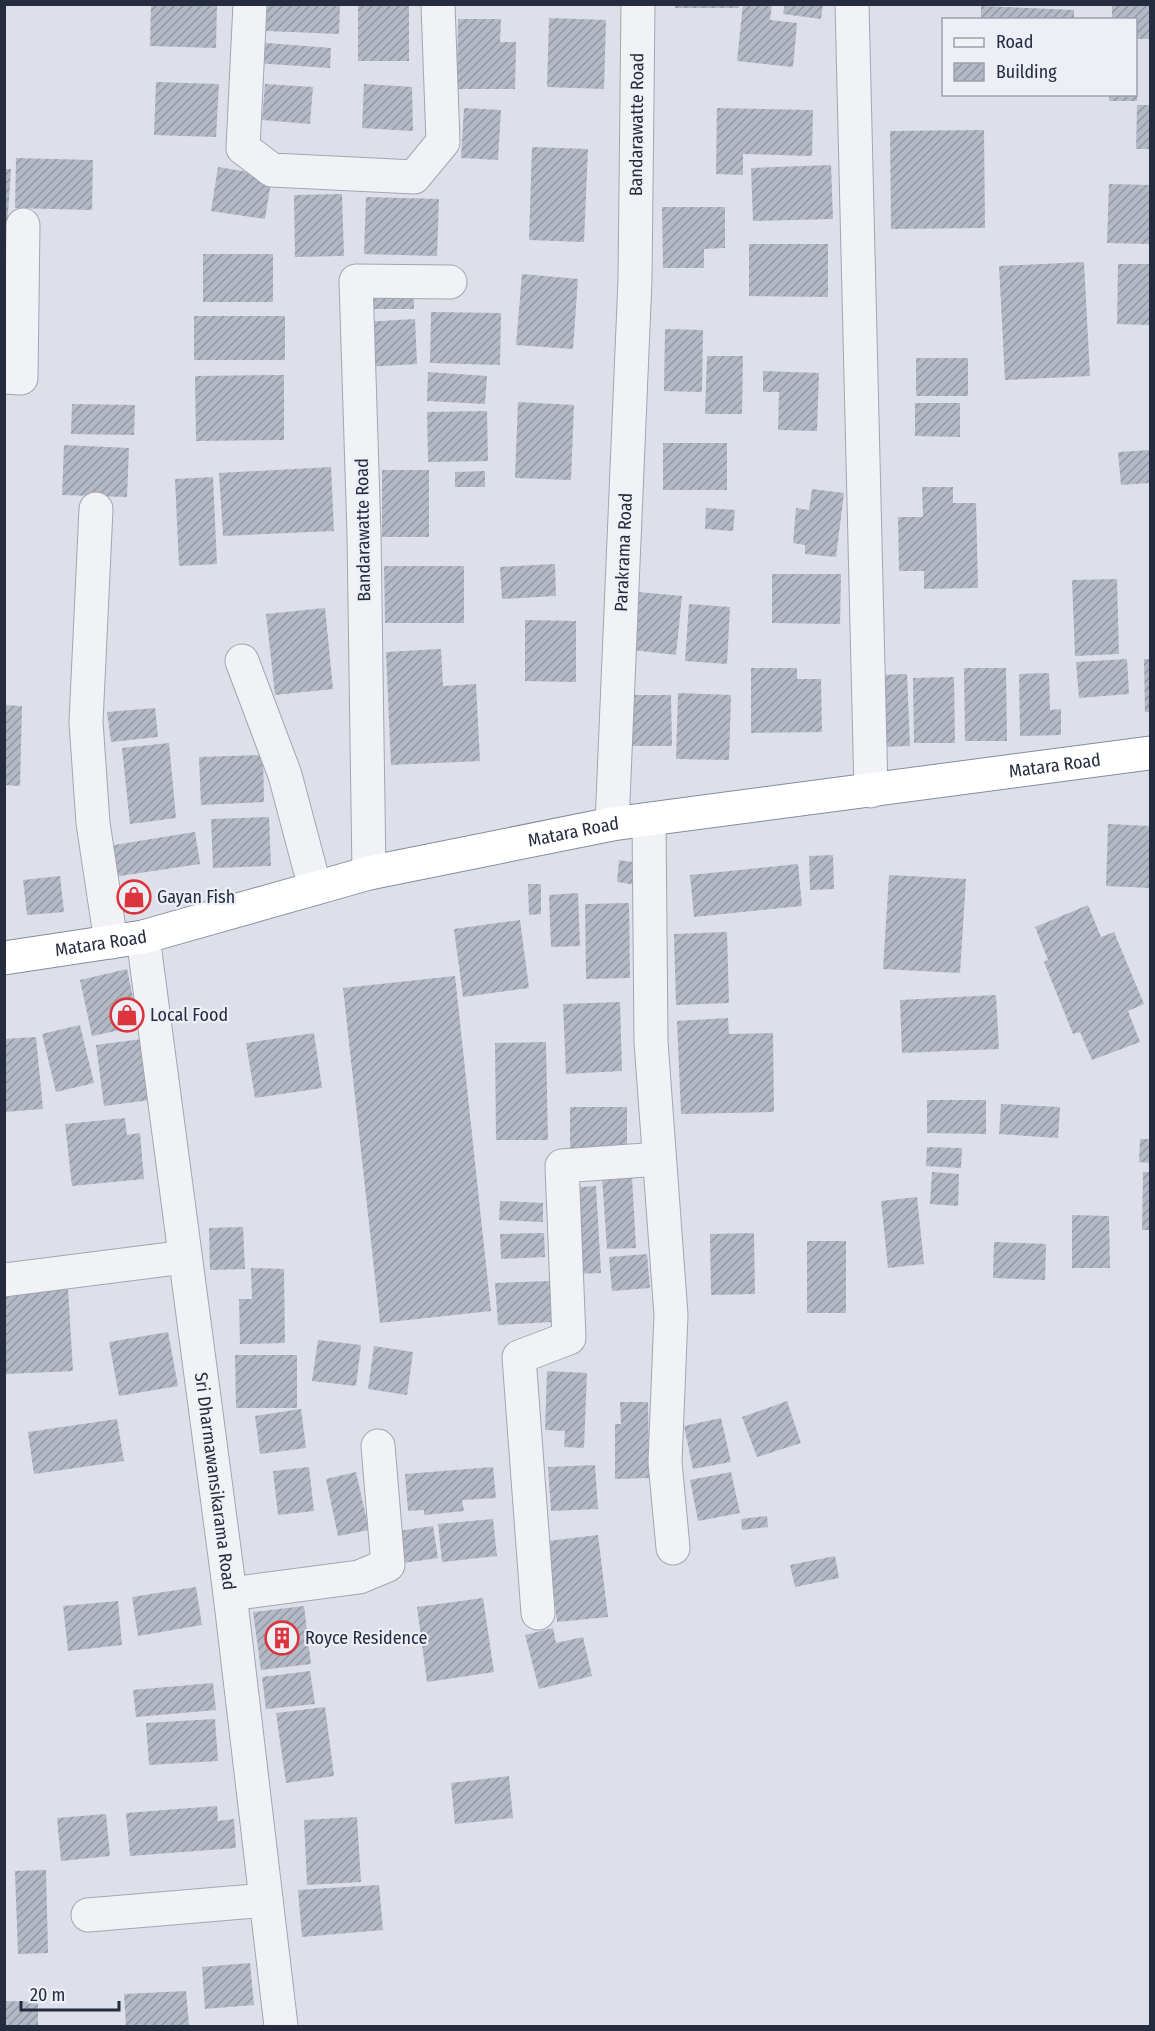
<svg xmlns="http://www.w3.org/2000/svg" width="1155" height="2031" font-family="'Fira Sans Condensed',sans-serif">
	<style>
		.building { fill: url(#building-hatch) }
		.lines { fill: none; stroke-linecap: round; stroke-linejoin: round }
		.minor-casing { stroke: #a2a6b2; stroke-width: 35 }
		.highway-casing { stroke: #838ca0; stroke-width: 35 }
		.minor { stroke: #f0f2f6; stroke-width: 33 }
		.highway { stroke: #fff; stroke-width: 33 }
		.labels { text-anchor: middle; stroke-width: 4.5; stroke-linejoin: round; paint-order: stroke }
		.street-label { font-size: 18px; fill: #252c40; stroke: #eceff6 }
		.poi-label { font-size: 18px; fill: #252c40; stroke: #eceff6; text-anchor: start }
	</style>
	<defs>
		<pattern id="building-hatch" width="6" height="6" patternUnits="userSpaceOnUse" patternTransform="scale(1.5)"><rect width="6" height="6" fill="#b4b9c6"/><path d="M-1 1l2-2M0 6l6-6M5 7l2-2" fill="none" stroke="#9297a2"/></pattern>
	</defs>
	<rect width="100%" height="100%" fill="#dde0e8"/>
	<path class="building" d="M151 4H217L216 48 150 46Z
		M267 4H340L339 34 266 31Z
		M358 4H409V61H358Z
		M675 4H739V8H675Z
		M743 4H772L770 20 797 23 793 67 737 61Z
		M785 4H823L821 19 783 14Z
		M1112 5H1150V39H1136V20H1112Z
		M981 6 1074 10V20H981Z
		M549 18 606 20 604 89 547 87Z
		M458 19H501L500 42H516L515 89H457Z
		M254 42 331 48 330 68 253 63Z
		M156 82 219 84 216 137 154 135Z
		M265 84 313 87 310 124 262 120Z
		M364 84 412 87 413 131 362 128Z
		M1109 94H1137V101H1109Z
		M1137 105H1150V149H1136Z
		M464 108 501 110 498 160 461 158Z
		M717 108 813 110 812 156 743 154V175L716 174Z
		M984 130 985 228 891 229 890 131Z
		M532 147 588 149 584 242 529 240Z
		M16 158 93 160 92 210 15 208Z
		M831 165 833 219 753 221 751 168Z
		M218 167 272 176 265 219 211 211Z
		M4 169H11L6 242H4Z
		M1109 184 1150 185V244L1107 243Z
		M342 194 344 256 295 257 294 195Z
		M366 197 439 199 437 256 364 254Z
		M662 207H725V248L704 249V268H663Z
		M749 244H828V297L749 296Z
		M203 254H273V302H203Z
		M1084 262 1090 376 1005 380 999 266Z
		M1118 264H1150V325L1117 324Z
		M522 274 578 279 573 349 516 345Z
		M414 290V309H366V291Z
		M431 312 501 313 500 365 430 363Z
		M194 316H285V360H194Z
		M415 319 417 364 366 367 364 322Z
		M665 329 703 330 702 392 664 391Z
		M707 356H743L742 414H705Z
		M916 358H968V396H916Z
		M763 371 819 373 817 431 778 430 779 392H763Z
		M428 372 487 376 485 404 427 401Z
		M284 375V440L196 441 195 376Z
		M518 402 574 405 571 480 515 478Z
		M915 403H960V437L915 436Z
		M72 404 135 405 134 435 71 434Z
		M487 411 488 461 428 462 427 412Z
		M663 443H727V490H663Z
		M64 445 129 448 127 497 62 495Z
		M1150 450V483L1121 485 1118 452Z
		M331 467 334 531 223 536 219 473Z
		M382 470H429V537H382Z
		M485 471V487H455V472Z
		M213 477 217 564 179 566 175 479Z
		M922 487H953V503H976L978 588 924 589V571H899L898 517H923Z
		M812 489 844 493 836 557 805 554V545L793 543 796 508 809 510Z
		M706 508 735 510 733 531 705 529Z
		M555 564 556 596 502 599 500 567Z
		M384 566H464V623H385Z
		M772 574H841L840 624 772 623Z
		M1117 579 1119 654 1075 656 1072 580Z
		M638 592 682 596 676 655 632 650Z
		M689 604 730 607 727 664 685 661Z
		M325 608 333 689 275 695 266 614Z
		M525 620 576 621V682L525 681Z
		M441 649 443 686 476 684 480 761 391 765 386 652Z
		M1127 659 1129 694 1079 698 1076 662Z
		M1144 659H1150V712H1145Z
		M751 668H797V679H821L822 732 751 733Z
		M964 668H1006L1007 741H965Z
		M1049 673 1050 710 1061 709V735L1020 736 1019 674Z
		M907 674 910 746 880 747 877 675Z
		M954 677 955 743H914L913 678Z
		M678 693 731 695 729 760 676 759Z
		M626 695H671L672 746H627Z
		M4 705 22 706 20 786 4 785Z
		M155 708 158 737 111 742 107 712Z
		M169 743 176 818 130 824 122 748Z
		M263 755 264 802 201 805 199 757Z
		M269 817 271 866 213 868 211 819Z
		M1108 824 1150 826V888L1106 886Z
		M195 832 200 864 113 877 108 846Z
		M833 855 834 889 810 890 809 856Z
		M619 860 639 863 637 885 617 882Z
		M798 864 802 906 694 917 690 875Z
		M889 875 966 879 960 973 883 969Z
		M60 876 64 912 27 915 23 880Z
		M528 884H541V914L529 915Z
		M578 893 580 946 551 947 549 895Z
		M629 903 630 978 586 979 585 904Z
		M1088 905 1101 937 1114 932 1144 1004 1128 1011 1140 1042 1092 1060 1080 1032 1073 1034 1044 962 1048 960 1035 927Z
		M520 920 529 988 463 997 454 929Z
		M727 932 729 1003 676 1005 674 934Z
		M127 969 139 1026 92 1036 80 980Z
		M455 976 491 1311 380 1323 343 988Z
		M996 995 999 1049 902 1053 900 1000Z
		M620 1002 622 1071 566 1074 563 1004Z
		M728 1018 729 1034 773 1033 774 1112 681 1114 677 1021Z
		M80 1025 94 1083 56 1092 42 1034Z
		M314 1033 322 1088 255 1098 246 1043Z
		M36 1037 43 1109 4 1112V1039Z
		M142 1039 150 1100 104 1106 96 1045Z
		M546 1042 548 1140H496L495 1043Z
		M927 1100H986V1134L927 1133Z
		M1001 1104 1060 1107 1058 1138 999 1134Z
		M570 1107H627V1148H570Z
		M125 1118 127 1135 140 1133 144 1179 72 1186 65 1124Z
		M1140 1139H1150V1163L1139 1162Z
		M927 1147 962 1148 961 1168 926 1166Z
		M932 1172 959 1174 958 1206 930 1204Z
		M1143 1172H1150V1230H1142Z
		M632 1177 636 1248 607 1249 602 1178Z
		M596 1186 601 1273 572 1274 567 1188Z
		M917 1197 924 1264 888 1268 881 1201Z
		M500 1201 543 1203V1222L499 1220Z
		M1072 1215 1109 1216 1110 1268H1072Z
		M243 1227 245 1269 210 1270 209 1228Z
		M544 1233 545 1257 501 1259 500 1234Z
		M754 1233 755 1294 711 1295 710 1234Z
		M807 1241H846V1313H807Z
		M994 1242 1046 1244 1045 1280 993 1278Z
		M647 1254 650 1288 612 1291 609 1257Z
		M251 1268 284 1269 285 1343 240 1344 239 1299H252Z
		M550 1281 552 1322 498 1325 495 1283Z
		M68 1288 73 1371 5 1374 4 1292Z
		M168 1332 178 1386 119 1396 109 1342Z
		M318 1340 361 1345 356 1386 312 1381Z
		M374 1346 413 1352 407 1395 368 1389Z
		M235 1355H297V1408H236Z
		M547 1371 587 1373 584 1448 564 1447 565 1431 545 1430Z
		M787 1401 801 1443 757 1457 742 1417Z
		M620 1402H648L649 1478 615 1479V1424H621Z
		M301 1409 306 1448 260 1454 255 1416Z
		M721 1418 731 1462 693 1469 684 1426Z
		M117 1419 124 1461 34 1474 28 1432Z
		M595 1465 598 1509 551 1511 548 1467Z
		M309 1467 314 1511 278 1515 273 1471Z
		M493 1467 496 1498 462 1500 464 1511 424 1515V1510L408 1511 405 1474Z
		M356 1472 369 1530 338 1536 326 1479Z
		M731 1472 740 1513 698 1521 690 1480Z
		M767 1516 768 1527 742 1530 741 1519Z
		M493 1519 497 1556 442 1562 438 1524Z
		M433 1526 438 1558 403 1563 398 1531Z
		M598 1535 608 1617 557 1622 548 1541Z
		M835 1556 839 1578 795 1587 790 1565Z
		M196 1587 202 1625 138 1636 132 1597Z
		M483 1598 494 1672 427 1682 417 1607Z
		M118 1601 122 1645 68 1651 63 1606Z
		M304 1606 311 1664 261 1670 253 1612Z
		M553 1628 556 1643 583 1637 592 1676 539 1689 525 1635Z
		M310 1671 315 1704 266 1709 262 1677Z
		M213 1683 216 1710 136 1717 133 1690Z
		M325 1707 334 1776 286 1783 276 1713Z
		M215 1719 218 1761 149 1765 146 1723Z
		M509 1776 513 1818 455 1824 451 1783Z
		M217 1806 218 1821 234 1819 236 1848 130 1856 126 1813Z
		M106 1814 110 1856 61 1861 57 1818Z
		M357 1817 361 1882 307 1885 304 1820Z
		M46 1870 48 1953 18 1954 15 1871Z
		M379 1885 383 1930 302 1937 298 1890Z
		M250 1963 254 2005 205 2009 202 1967Z
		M186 1991 189 2026H126L124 1994Z
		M4 2001 38 2002V2026H4Z"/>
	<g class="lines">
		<g class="minor-casing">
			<g id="minor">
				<path d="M250 4 243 148 272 170 414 177 443 142 438 4"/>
				<path d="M852 4 871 791"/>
				<path d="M4 377 21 378 23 225"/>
				<path d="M96 509 86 722 93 823 111 942"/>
				<path d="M242 661 285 775 315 888"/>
				<path d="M649 820 651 1042 671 1315 665 1462 673 1548"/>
				<path id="s1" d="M612 824 635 280 638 4"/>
				<path d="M369 873 364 534 356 281 450 282"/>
				<path id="s2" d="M143 937 230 1594 281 2026"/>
				<path d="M4 1280 185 1257"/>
				<path d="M230 1594 359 1577 388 1565 378 1446"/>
				<path d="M538 1613 519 1357 569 1338 562 1166 659 1159"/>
				<path d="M88 1915 266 1900"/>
			</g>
		</g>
		<g class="highway-casing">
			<g id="highway">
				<path id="s3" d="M4 958 143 937 369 873 612 824 1150 753"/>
			</g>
		</g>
		<use href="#minor" class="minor"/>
		<use href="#highway" class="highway"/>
	</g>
	<defs>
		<g id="shop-ring" transform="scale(1.725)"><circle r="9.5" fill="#eceff6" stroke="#db343d" stroke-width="1.5"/><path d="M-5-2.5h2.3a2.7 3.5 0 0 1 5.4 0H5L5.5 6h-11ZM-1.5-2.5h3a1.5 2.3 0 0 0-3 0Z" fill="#db343d"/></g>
		<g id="building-ring" transform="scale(1.725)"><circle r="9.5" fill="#eceff6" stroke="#db343d" stroke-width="1.5"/><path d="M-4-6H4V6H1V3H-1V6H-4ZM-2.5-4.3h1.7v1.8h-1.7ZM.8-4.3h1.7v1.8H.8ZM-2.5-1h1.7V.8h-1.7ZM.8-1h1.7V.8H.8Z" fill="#db343d"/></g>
	</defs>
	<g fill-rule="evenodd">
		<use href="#shop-ring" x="134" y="897"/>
		<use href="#shop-ring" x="127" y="1015"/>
		<use href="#building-ring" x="282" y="1638"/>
	</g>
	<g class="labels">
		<g class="street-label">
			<text dy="6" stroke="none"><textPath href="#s1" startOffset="700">Bandarawatte Road</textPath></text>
			<text transform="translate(363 530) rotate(-91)" y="6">Bandarawatte Road</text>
			<text dy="6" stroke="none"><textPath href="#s1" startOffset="272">Parakrama Road</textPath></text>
			<text dy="6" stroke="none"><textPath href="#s3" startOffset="1070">Matara Road</textPath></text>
			<text dy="6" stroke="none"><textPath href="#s3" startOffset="584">Matara Road</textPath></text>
			<text dy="6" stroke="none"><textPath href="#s3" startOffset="98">Matara Road</textPath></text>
			<text dy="6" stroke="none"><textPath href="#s2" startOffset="549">Sri Dharmawansikarama Road</textPath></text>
		</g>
		<g class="poi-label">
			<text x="157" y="903">Gayan Fish</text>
			<text x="150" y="1021">Local Food</text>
			<text x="305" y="1644">Royce Residence</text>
		</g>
	</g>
	<rect width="1155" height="2031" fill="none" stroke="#252c40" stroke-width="12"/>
	<rect x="942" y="18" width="195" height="78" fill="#eceff6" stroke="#9ca1ad" stroke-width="1.5"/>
	<rect x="954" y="38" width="30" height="9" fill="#f0f2f6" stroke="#9ca1ad" stroke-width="1.5"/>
	<text x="996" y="48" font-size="18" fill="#252c40">Road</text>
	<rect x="954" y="63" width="30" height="18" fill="url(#building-hatch)" stroke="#9ca1ad" stroke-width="1.5"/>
	<text x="996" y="78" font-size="18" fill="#252c40">Building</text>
	<path d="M21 2001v9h98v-9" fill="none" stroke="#252c40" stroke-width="3"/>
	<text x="30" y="2001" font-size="18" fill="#252c40" stroke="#eceff6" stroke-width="4.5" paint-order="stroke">20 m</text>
</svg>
